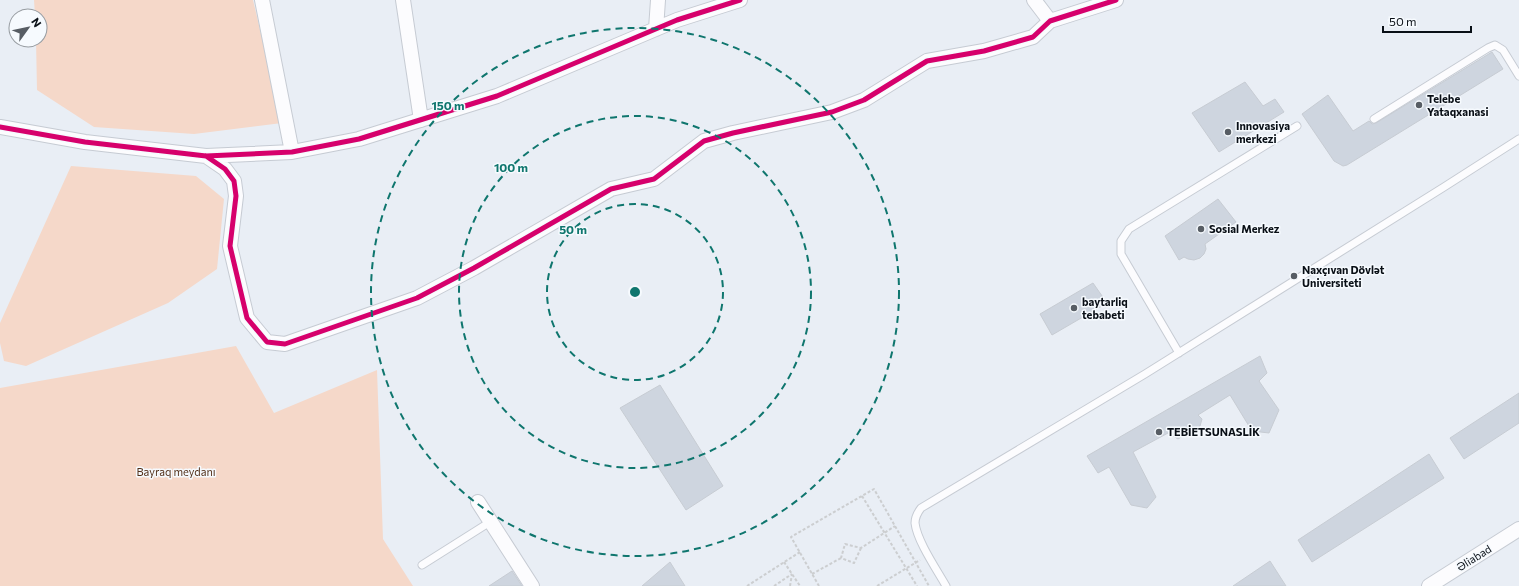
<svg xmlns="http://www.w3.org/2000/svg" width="1519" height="586" font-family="Commissioner,sans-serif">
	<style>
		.green { fill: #f5d8c9 }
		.building { fill: #ced5df; stroke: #c7ccd3 }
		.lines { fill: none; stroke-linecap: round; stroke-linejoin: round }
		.lane-casing { stroke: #c6cbd3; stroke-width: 9 }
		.street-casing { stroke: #c6cbd3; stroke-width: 16 }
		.path { stroke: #ccced0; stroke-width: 2; stroke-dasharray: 3 2; stroke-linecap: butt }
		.lane { stroke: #fcfcfe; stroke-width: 7 }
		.street { stroke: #fcfcfe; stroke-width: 14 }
		.cycleway-casing { stroke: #f6fafe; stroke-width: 8 }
		.cycleway { stroke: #d6006c; stroke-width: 5 }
		.ring { fill: none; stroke: #0f766e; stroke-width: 2; stroke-dasharray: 7 5 }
		.poi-dot { fill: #575d64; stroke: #f6fafe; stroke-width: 1.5 }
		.labels { text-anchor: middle; stroke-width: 3; stroke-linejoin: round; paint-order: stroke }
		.poi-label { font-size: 11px; font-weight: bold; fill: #090f16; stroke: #f6fafe; text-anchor: start }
		.park-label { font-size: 11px; fill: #522f18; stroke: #f6fafe }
		.street-label { font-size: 11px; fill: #090f16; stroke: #f6fafe }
		.centre { fill: #0f766e; stroke: #f6fafe; stroke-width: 2 }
		.ring-label { font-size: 12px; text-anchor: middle; font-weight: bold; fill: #0f766e; stroke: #f6fafe; stroke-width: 3; stroke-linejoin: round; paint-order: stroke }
	</style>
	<rect width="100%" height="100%" fill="#e9eef5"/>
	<path class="green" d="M34 0H253L282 123 194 134 94 127 37 90 36 40H40V16H35Z
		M71 166 196 176 224 199 217 269 168 303 26 366 4 361 0 343V323Z
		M236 346 274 413 377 370 383 539 413 586H0V388Z"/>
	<path class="building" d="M1492 52 1503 69 1347 165 1343 166 1334 161 1302 114 1328 95 1353 131 1369 121 1372 124 1376 123Z
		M1245 82 1263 106 1275 99 1284 112 1219 152 1192 113Z
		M1218 199 1236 222 1205 244 1206 249 1204 254 1200 258 1194 260 1188 259 1184 257 1179 260 1165 236Z
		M1093 283 1107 303 1052 335 1040 314Z
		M1260 356 1267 373 1259 381 1279 410 1269 433 1252 431 1230 395 1198 415 1202 419 1200 426 1178 439 1168 433 1133 452 1156 497 1147 508 1131 505 1109 467 1098 473 1087 456Z
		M660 385 723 486 686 510 620 408Z
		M1519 393V423L1464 459 1450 438Z
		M1429 454 1444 478 1312 562 1298 540Z
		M1270 561 1286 586H1233Z
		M670 562 685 586H642Z
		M512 571 522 586H489Z"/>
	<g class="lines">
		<g class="lane-casing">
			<path id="lane" d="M1374 119 1488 48 1495 45 1503 50 1519 76
				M1179 353 1121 254V241L1129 229 1297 126
				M422 565 490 522
				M946 586C937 570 917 541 915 523 915 517 918 512 921 508L1145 374 1444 187 1519 139"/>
		</g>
		<g class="street-casing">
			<path id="street" d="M262 0 292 152
				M403 0 421 120
				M1034 0 1050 21
				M656 29 658 0
				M0 127 85 142 206 156 292 152 359 139 497 96 677 20 740 0
				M206 156 225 169 234 181 236 196 230 246 247 318 267 342 285 344 417 298 474 268 611 189 654 179 704 141 733 133 832 112 864 100 927 61 984 51 1033 37 1050 21 1116 0
				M478 502 532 586
				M1429 586 1519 529"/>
		</g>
		<path class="path" d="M862 496 917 586
			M861 548 854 563 841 558 845 544 861 548 895 526
			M784 562 800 586
			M812 574 841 558
			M747 586 800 552
			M774 586 792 574
			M790 586 792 574
			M819 586 791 537 874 489 929 586
			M877 586 920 560"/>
		<use href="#lane" class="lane"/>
		<use href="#street" class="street"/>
		<g class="cycleway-casing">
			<path id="cycleway" d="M0 127 85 142 206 156 292 152 359 139 497 96 677 20 740 0
				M206 156 225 169 234 181 236 196 230 246 247 318 267 342 285 344 417 298 474 268 611 189 654 179 704 141 733 133 832 112 864 100 927 61 984 51 1033 37 1050 21 1116 0"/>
		</g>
		<use href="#cycleway" class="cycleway"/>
	</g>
	<g class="ring">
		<circle cx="635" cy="292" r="88"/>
		<circle cx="635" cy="292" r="176"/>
		<circle cx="635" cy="292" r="264"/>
	</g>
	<g class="poi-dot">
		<circle cx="1419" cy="105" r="4"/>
		<circle cx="1228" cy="132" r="4"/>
		<circle cx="1201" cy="229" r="4"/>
		<circle cx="1294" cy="276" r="4"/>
		<circle cx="1074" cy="308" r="4"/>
		<circle cx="1159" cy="432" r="4"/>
	</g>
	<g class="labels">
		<g class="poi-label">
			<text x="1427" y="103">Telebe<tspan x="1427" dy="13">Yataqxanasi</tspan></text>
			<text x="1236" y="130">Innovasiya<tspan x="1236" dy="13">merkezi</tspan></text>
			<text x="1209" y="233">Sosial Merkez</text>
			<text x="1302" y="274">Naxçıvan Dövlət<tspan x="1302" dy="13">Universiteti</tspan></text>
			<text x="1082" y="306">baytarliq<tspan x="1082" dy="13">tebabeti</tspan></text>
			<text x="1167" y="436">TEBİETSUNASLİK</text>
		</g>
		<g class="park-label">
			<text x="176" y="476">Bayraq meydanı</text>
		</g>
		<g class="street-label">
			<text transform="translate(1474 558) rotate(-32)" y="4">Əliabad</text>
		</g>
	</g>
	<circle cx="635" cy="292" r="6" class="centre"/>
	<g class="ring-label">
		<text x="448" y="110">150 m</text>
		<text x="511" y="172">100 m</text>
		<text x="573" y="234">50 m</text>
	</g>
	<g transform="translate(28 28) rotate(57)"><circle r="19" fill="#f6fafe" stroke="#979ca1"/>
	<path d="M0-3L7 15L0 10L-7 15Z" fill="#575d64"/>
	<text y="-6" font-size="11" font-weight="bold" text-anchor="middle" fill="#090f16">N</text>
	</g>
	<path d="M1383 26v6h88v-6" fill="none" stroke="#090f16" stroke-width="2"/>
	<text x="1389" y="26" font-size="12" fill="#090f16" stroke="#f6fafe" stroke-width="3" paint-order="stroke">50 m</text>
</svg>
